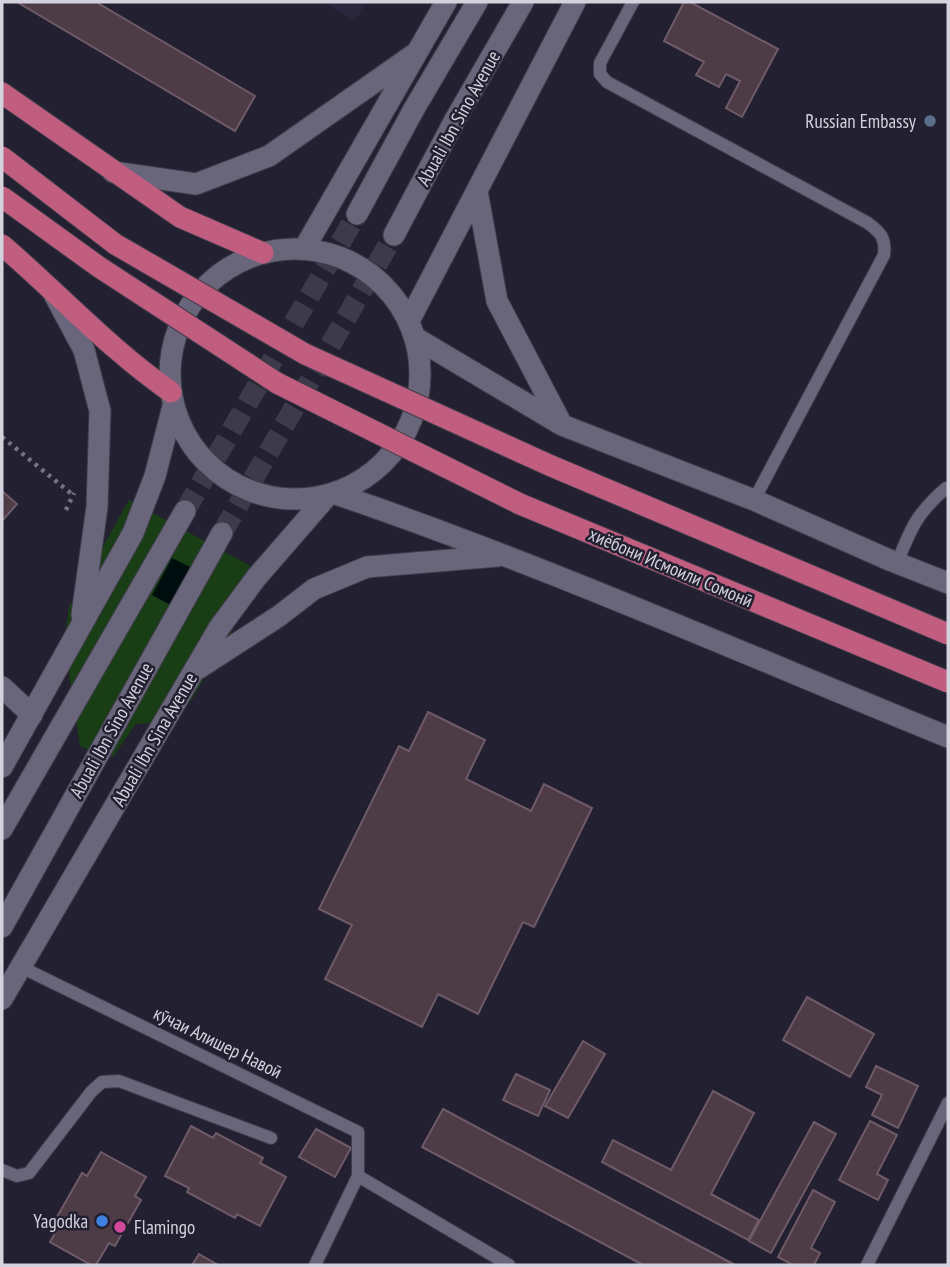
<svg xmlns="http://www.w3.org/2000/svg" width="950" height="1267" font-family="'PT Sans Narrow',sans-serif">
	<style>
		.built { fill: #2a263d }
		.green { fill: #193e16 }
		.water { fill: #000d0f }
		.building { fill: #4d3b46; stroke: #6f5b68; stroke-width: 2 }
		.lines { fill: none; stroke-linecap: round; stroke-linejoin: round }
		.secondary-tunnel { stroke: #3d3b4b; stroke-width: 21; stroke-dasharray: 21 10; stroke-linecap: butt }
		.service-casing { stroke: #403d4b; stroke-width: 14 }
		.minor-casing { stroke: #403d4b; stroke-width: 23 }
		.secondary-casing { stroke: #403d4b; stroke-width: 23 }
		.trunk-casing { stroke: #403d4b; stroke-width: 23 }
		.path { stroke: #767482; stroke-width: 4.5; stroke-dasharray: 3.5 5; stroke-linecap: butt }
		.service { stroke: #69667b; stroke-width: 12 }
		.minor { stroke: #69667b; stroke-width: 21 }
		.secondary { stroke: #69667b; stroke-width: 21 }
		.trunk { stroke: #c15d7e; stroke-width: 21 }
		.trunk-bridge-casing { stroke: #403d4b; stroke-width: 23; stroke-linecap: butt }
		.trunk-bridge { stroke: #c15d7e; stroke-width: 21 }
		.service-dot { fill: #5c6f8a; stroke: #232031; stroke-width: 2.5 }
		.shop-dot { fill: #3f7fe0; stroke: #232031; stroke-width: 2.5 }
		.hotel-dot { fill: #d1479c; stroke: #232031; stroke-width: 2.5 }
		.labels { text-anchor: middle; stroke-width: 5; stroke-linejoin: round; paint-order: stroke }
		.street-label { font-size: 19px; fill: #d3d2dd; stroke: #232031 }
		.poi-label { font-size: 19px; fill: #d3d2dd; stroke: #232031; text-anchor: end }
	</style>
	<rect width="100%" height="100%" fill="#232031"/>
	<path class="built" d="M323 2H366L355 21Z"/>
	<path class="green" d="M129 500 265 574 194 696 176 721 136 724 113 757 98 754 80 746 64 641 69 607Z"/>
	<path class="water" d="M172 558 200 572 180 610 152 595Z"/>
	<path class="building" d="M17 2H96L255 96 235 131Z
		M684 2H690L778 49 742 117 726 108 740 81 726 74 719 87 696 75 704 62 664 41Z
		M2 491 17 504 2 521Z
		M428 712 485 740 466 779 531 811 544 784 592 808 534 927 523 922 478 1014 438 994 422 1027 325 979 352 925 319 909 399 746 409 751Z
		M807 997 874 1034 850 1077 783 1040Z
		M583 1041 605 1054 568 1118 545 1106Z
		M876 1066 918 1086 898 1128 872 1115 882 1095 866 1087Z
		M516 1074 550 1090 538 1116 503 1100Z
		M713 1091 754 1113 711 1194 759 1220 748 1240 602 1162 613 1140 671 1170Z
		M443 1109 735 1265H643L422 1147Z
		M870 1121 897 1135 877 1174 888 1180 878 1200 839 1180Z
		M814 1122 836 1134 771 1253 749 1241Z
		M191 1126 213 1138 216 1133 263 1158 260 1163 286 1177 260 1226 237 1214 235 1218 187 1192 189 1188 165 1176Z
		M316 1129 351 1148 335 1177 299 1157Z
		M101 1152 146 1177 135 1196 141 1200 115 1246 109 1243 96 1265H91L50 1242 62 1221 57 1217 82 1173 87 1176Z
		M813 1190 835 1202 811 1248 820 1253 814 1265H793L778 1257Z
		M199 1254 218 1265H192Z"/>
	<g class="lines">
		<path class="secondary-tunnel" d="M185 511 357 214
			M222 533 394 235"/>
		<g class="service-casing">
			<path id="service" d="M633 2 600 63V74L607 82 868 223C881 233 886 238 884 255L754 500
				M897 563C911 528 917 513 946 488
				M21 967 358 1132V1176L315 1265
				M2 1170 17 1176 29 1173 91 1092 102 1082 119 1081 271 1138
				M358 1176 509 1265
				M867 1265 948 1103"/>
		</g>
		<g class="minor-casing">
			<path id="minor" d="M2 687 32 715"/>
		</g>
		<g class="secondary-casing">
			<path id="secondary" d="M113 172 196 184 269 156 416 53
				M477 191 497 301 561 423
				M357 214 414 109 477 2
				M394 235 456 118 523 2
				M304 249 446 2
				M170 374a125 125 0 1 1 250 0a125 125 0 1 1-250 0Z
				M54 294 84 350 100 411 97 507 82 615
				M409 321 575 2
				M414 337 562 425 754 500 887 559 948 583
				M333 493C542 564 744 654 948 737
				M199 668 279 616 314 589 367 567 498 556
				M2 767 133 533 155 476 173 406
				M2 829 185 511
				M2 927 222 533
				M2 999 219 628 256 578 328 495"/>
		</g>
		<g class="trunk-casing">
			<path id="trunk" d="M2 93 180 217 263 253
				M2 245C59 294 109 349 171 392"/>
		</g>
		<path class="path" d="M2 437 73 495
			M66 510 74 493"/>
		<use href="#service" class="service"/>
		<use href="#minor" class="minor"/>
		<use href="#secondary" class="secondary"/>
		<use href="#trunk" class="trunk"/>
		<g class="trunk-bridge-casing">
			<path id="trunk-bridge" d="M2 157 115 244 305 354 549 465 948 634
				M2 197 99 267 277 383 520 504 948 682"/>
		</g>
		<use href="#trunk-bridge" class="trunk-bridge"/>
	</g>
	<circle class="service-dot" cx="930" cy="121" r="7"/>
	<circle class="shop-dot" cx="102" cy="1221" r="7"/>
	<circle class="hotel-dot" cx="120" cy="1227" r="7"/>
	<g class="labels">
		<g class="street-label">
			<text transform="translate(458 118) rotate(-61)" y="7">Abuali Ibn Sino Avenue</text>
			<text transform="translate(671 567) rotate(23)" y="7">хиёбони Исмоили Сомонӣ</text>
			<text transform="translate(111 730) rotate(-61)" y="7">Abuali Ibn Sino Avenue</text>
			<text transform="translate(154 739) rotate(-60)" y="7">Abuali Ibn Sina Avenue</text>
			<text transform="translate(218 1042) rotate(26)" y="7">кӯчаи Алишер Навоӣ</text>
		</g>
		<g class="poi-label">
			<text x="916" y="128">Russian Embassy</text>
			<text x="88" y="1228">Yagodka</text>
			<text x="134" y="1234" text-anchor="start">Flamingo</text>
		</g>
	</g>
	<rect width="950" height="1267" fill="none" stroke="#d3d2dd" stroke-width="7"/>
</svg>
